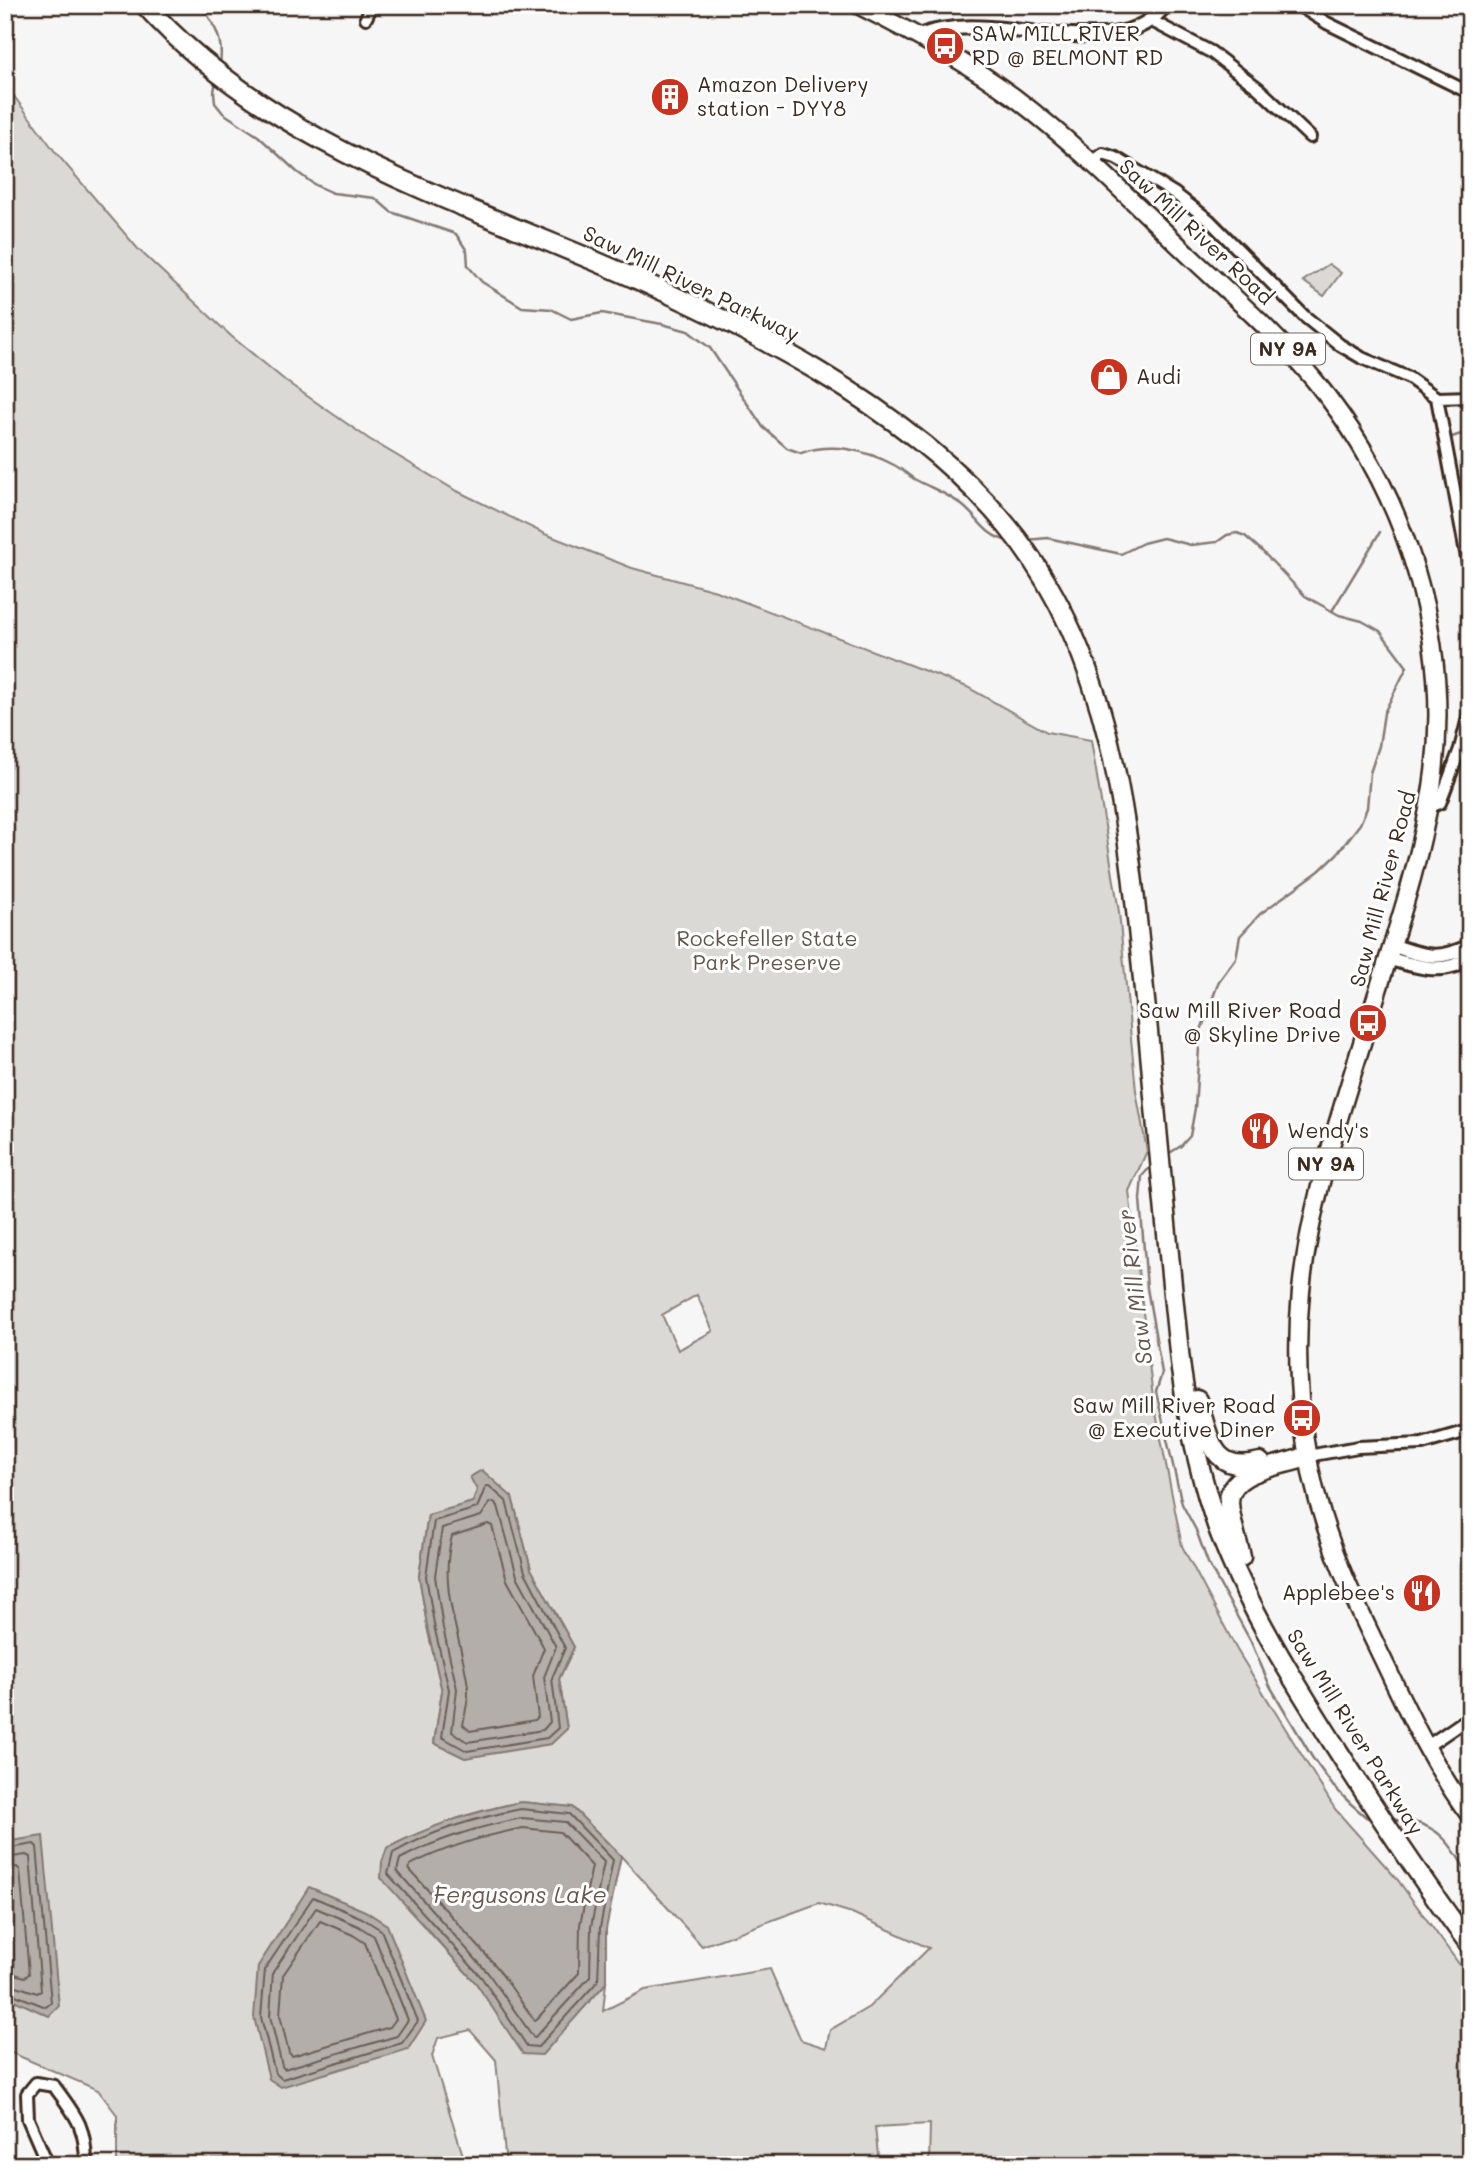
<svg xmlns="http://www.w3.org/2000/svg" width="1475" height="2170" font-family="Mali,sans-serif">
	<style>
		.green { fill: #dbd9d6; stroke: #8b827a; stroke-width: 2; fill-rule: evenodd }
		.water { fill: #b4aeaa; stroke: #847972; stroke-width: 2 }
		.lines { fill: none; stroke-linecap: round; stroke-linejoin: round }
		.shore { stroke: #6b5f56; stroke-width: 2 }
		.stream { stroke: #847972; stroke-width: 2.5 }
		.minor-casing { stroke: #3b2a1e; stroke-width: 16 }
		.tertiary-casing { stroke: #3b2a1e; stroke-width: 18 }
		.primary-casing { stroke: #3b2a1e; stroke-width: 21 }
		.trunk-casing { stroke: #3b2a1e; stroke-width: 23 }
		.minor { stroke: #fff; stroke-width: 10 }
		.tertiary { stroke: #fff; stroke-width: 12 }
		.primary { stroke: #fff; stroke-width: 16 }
		.trunk { stroke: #fff; stroke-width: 18 }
		.labels { text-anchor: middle; stroke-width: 6; stroke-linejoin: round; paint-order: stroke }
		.shield { fill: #fff; stroke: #766a62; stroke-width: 2 }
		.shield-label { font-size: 19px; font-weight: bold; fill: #3b2a1e }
		.poi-label { font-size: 21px; fill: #3b2a1e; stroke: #fff; text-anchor: start }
		.street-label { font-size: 21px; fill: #3b2a1e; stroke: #fff }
		.park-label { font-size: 21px; fill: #63564c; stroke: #fff }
		.water-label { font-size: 23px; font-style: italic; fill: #65584f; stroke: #fff }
	</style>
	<rect width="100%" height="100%" fill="#f7f6f6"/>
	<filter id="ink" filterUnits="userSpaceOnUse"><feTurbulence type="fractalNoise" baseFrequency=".0143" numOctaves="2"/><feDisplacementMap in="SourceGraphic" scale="14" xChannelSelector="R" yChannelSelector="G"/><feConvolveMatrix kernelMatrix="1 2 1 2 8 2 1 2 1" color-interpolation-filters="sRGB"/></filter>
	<g filter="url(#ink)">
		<path class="green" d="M5 84 56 153 138 249 231 336 287 382 369 439 455 490 545 534 632 568 716 591 967 687 1047 732 1091 740 1119 912 1136 1091 1147 1151 1129 1191 1153 1398 1182 1546 1237 1650 1335 1809 1397 1879 1470 1979V2165H929L930 2124 875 2127 879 2165H663L655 2157 627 2165H506L496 2060 470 2030 438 2038 432 2056 466 2165H117V2115L98 2090 5 2050ZM697 1295 713 1331 678 1350 662 1315ZM477 1490 512 1497 531 1569 574 1647 559 1679 567 1729 465 1758 434 1743 442 1691 428 1631 419 1576 428 1515 473 1502ZM521 1802 572 1807 621 1856 702 1946 819 1903 852 1913 929 1948 869 2007 830 2030 826 2048 801 2040 770 1969 645 1990 603 2011 606 1983 542 2054H524L476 1983 407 1908 387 1848C432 1825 472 1812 521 1802Z
			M1329 264 1341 273 1324 296 1303 281Z"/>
		<path class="water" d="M482 1470 512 1497 531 1569 574 1647 559 1679 567 1729 551 1744 465 1758 434 1743 442 1691 428 1631 419 1576 428 1515 473 1502 477 1490 470 1477Z
			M521 1802 572 1807 621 1856 606 1929V1983L542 2055 523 2054 476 1983 381 1878 382 1862 387 1848C432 1825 472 1812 521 1802Z
			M43 1836 59 2006 49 2016 5 1996V1842Z
			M309 1887 365 1911 387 1925 426 2021 408 2049 281 2087 269 2079 254 2017 258 1966Z"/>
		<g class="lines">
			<path class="shore" d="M486 1486H489L506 1501 525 1572 565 1648 552 1678 558 1728 547 1738 467 1751 442 1737 449 1690 435 1630 426 1576 434 1521 477 1508Z
				M490 1503 494 1502 498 1506 517 1576 556 1647 544 1677 550 1722 543 1730 468 1742 452 1732 457 1689 443 1628 435 1576 442 1528 481 1516Z
				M488 1524 492 1526 507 1580 544 1648 533 1676 538 1717 535 1720 470 1731 463 1725C465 1713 469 1699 468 1687 461 1634 438 1591 452 1536Z
				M521 1809 569 1814 613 1860 600 1928 598 1981 538 2047 527 2046 482 1978 388 1874 393 1853C433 1830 476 1818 521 1809Z
				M522 1818 565 1822 604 1862 591 1927 590 1977 534 2038 488 1973 397 1871 400 1859C439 1838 479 1827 522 1818Z
				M523 1828 560 1832 592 1866 580 1925 579 1973 535 2021 496 1966 409 1869 410 1865C446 1847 483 1836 523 1828Z
				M5 1849 34 1844 37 1847 51 2003 46 2007 5 1991
				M5 1858 26 1855 30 1857 41 1991 37 1993 5 1982
				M5 1868 17 1867 20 1870 29 1974 25 1977 5 1971
				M313 1897 362 1918 381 1930 418 2021 402 2043 282 2079 275 2073 261 2017 265 1969Z
				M316 1908 358 1926 374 1936 408 2020 397 2036 284 2069 282 2066 270 2016 273 1972Z
				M320 1921 353 1935 365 1943 396 2019 390 2027 292 2056 289 2053 280 2015 283 1975Z"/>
			<path class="stream" d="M201 5C214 24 224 40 220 63
				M216 80 214 92 215 103 223 113 258 136 297 172 315 185 333 193 375 198 391 212 456 234 467 251 468 266 482 282 522 307 551 309 571 319 602 313 662 324 688 331 710 348 763 427 787 448 801 453C832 442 866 450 894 465 902 469 909 476 916 480 933 489 949 494 963 506 980 520 985 536 1008 541
				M1449 438 1470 431
				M1026 540 1048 538 1121 554 1143 543 1163 538 1191 545 1217 542 1227 535 1237 533 1245 536 1261 550 1305 596 1339 615 1362 621 1380 631 1407 667 1384 713 1379 746 1370 773 1367 808 1360 824 1337 854 1319 871 1260 914 1240 936 1236 958 1219 981 1200 1033 1195 1108 1190 1136 1181 1146 1168 1154
				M1332 611 1380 532
				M1153 1164 1142 1176 1140 1199 1147 1288 1162 1373 1156 1392 1182 1504 1196 1530 1208 1563 1251 1642 1270 1686 1312 1757 1333 1786 1351 1804 1366 1817 1374 1820
				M1391 1820C1437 1819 1450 1842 1470 1878"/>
			<g class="minor-casing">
				<path id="minor" d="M1298 5 1327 23 1470 93
					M366 18 372 5
					M1150 20 1211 52 1258 88 1310 137
					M1091 163 1103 154 1116 158 1174 193 1209 220 1304 316 1340 345 1362 358 1409 378 1437 398 1470 574
					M1437 398 1470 397
					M1429 807 1440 803 1460 749 1470 710
					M1308 1456 1358 1447 1422 1444 1464 1432
					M1426 1747 1470 1717
					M48 2165 28 2119 27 2094 36 2083 54 2086C76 2116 86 2126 86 2165"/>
			</g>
			<g class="tertiary-casing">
				<path id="tertiary" d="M1045 33C1085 36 1138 43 1165 5
					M919 36C954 22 995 28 1032 32
					M1391 945C1426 956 1435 962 1470 946
					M1387 958C1415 966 1444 977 1470 957"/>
			</g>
			<g class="primary-casing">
				<path id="primary" d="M858 5C912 32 965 61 1014 97 1079 146 1136 205 1195 261 1236 299 1279 337 1315 381 1407 493 1454 643 1432 787 1420 866 1391 946 1368 1023 1342 1111 1310 1199 1301 1291 1293 1375 1302 1462 1331 1542 1346 1585 1367 1626 1387 1668 1411 1719 1436 1770 1470 1816"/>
			</g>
			<g class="trunk-casing">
				<path id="trunk" d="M145 5C263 137 436 194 595 261 738 322 907 404 1007 526 1121 664 1130 850 1147 1021 1158 1137 1168 1254 1181 1370 1189 1425 1200 1479 1219 1531 1249 1610 1293 1680 1338 1751 1380 1817 1423 1882 1470 1945
					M1197 1400C1210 1437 1211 1475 1260 1462
					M1241 1557C1237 1539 1230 1520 1229 1503 1228 1468 1284 1467 1308 1456"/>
			</g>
			<use href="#minor" class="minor"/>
			<use href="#tertiary" class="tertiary"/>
			<use href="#primary" class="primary"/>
			<use href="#trunk" class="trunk"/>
		</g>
	</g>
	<defs>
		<g id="bus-disc" transform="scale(2.0125)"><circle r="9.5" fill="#c8321e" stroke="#fff"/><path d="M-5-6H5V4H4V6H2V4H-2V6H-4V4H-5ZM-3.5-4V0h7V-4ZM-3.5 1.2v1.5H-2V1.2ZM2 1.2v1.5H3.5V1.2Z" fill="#fff"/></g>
		<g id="building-disc" transform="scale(2.0125)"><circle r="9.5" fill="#c8321e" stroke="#fff"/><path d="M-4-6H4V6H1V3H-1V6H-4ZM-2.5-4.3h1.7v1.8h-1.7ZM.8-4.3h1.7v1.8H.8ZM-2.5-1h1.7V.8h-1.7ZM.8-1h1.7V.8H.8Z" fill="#fff"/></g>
		<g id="shop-disc" transform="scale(2.0125)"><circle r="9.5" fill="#c8321e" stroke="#fff"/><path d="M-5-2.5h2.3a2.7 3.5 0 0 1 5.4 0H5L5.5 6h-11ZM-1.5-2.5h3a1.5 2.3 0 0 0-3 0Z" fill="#fff"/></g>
		<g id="restaurant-disc" transform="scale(2.0125)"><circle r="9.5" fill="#c8321e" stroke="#fff"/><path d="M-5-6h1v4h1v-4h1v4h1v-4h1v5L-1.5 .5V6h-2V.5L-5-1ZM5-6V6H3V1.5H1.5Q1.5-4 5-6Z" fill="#fff"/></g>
	</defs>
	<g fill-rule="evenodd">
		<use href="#bus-disc" x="945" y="46"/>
		<use href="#building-disc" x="670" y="97"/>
		<use href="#shop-disc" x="1109" y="377"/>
		<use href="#bus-disc" x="1368" y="1023"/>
		<use href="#restaurant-disc" x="1260" y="1131"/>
		<use href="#bus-disc" x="1302" y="1418"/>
		<use href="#restaurant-disc" x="1422" y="1593"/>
	</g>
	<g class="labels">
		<g class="shield">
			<rect x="1251" y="333.5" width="74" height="31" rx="5"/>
			<rect x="1289" y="1148.5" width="74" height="31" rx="5"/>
		</g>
		<g class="shield-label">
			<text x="1288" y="356">NY 9A</text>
			<text x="1326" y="1171">NY 9A</text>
		</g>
		<g class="poi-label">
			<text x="972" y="41">SAW MILL RIVER<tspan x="972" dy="24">RD @ BELMONT RD</tspan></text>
			<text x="697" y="92">Amazon Delivery<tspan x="697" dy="24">station - DYY8</tspan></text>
			<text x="1136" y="384">Audi</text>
			<text x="1341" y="1018" text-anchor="end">Saw Mill River Road<tspan x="1341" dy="24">@ Skyline Drive</tspan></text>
			<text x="1287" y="1138">Wendy's</text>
			<text x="1275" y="1413" text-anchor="end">Saw Mill River Road<tspan x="1275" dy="24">@ Executive Diner</tspan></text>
			<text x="1395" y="1600" text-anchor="end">Applebee's</text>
		</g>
		<g class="street-label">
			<text transform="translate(1196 232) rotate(43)" y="7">Saw Mill River Road</text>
			<text transform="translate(691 284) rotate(26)" y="7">Saw Mill River Parkway</text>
			<text transform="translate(1383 889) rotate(-75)" y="7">Saw Mill River Road</text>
			<text transform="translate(1355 1732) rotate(58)" y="7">Saw Mill River Parkway</text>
		</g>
		<g class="park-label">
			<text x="767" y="946">Rockefeller State<tspan x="767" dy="24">Park Preserve</tspan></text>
		</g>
		<g class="water-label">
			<text transform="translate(1135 1287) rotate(-97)" y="8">Saw Mill River</text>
			<text x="520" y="1903">Fergusons Lake</text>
		</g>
	</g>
	<rect width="1475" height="2170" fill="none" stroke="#fff" stroke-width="28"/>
	<rect x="14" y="14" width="1447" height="2142" fill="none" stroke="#3b2a1e" stroke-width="2.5" filter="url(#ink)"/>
</svg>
